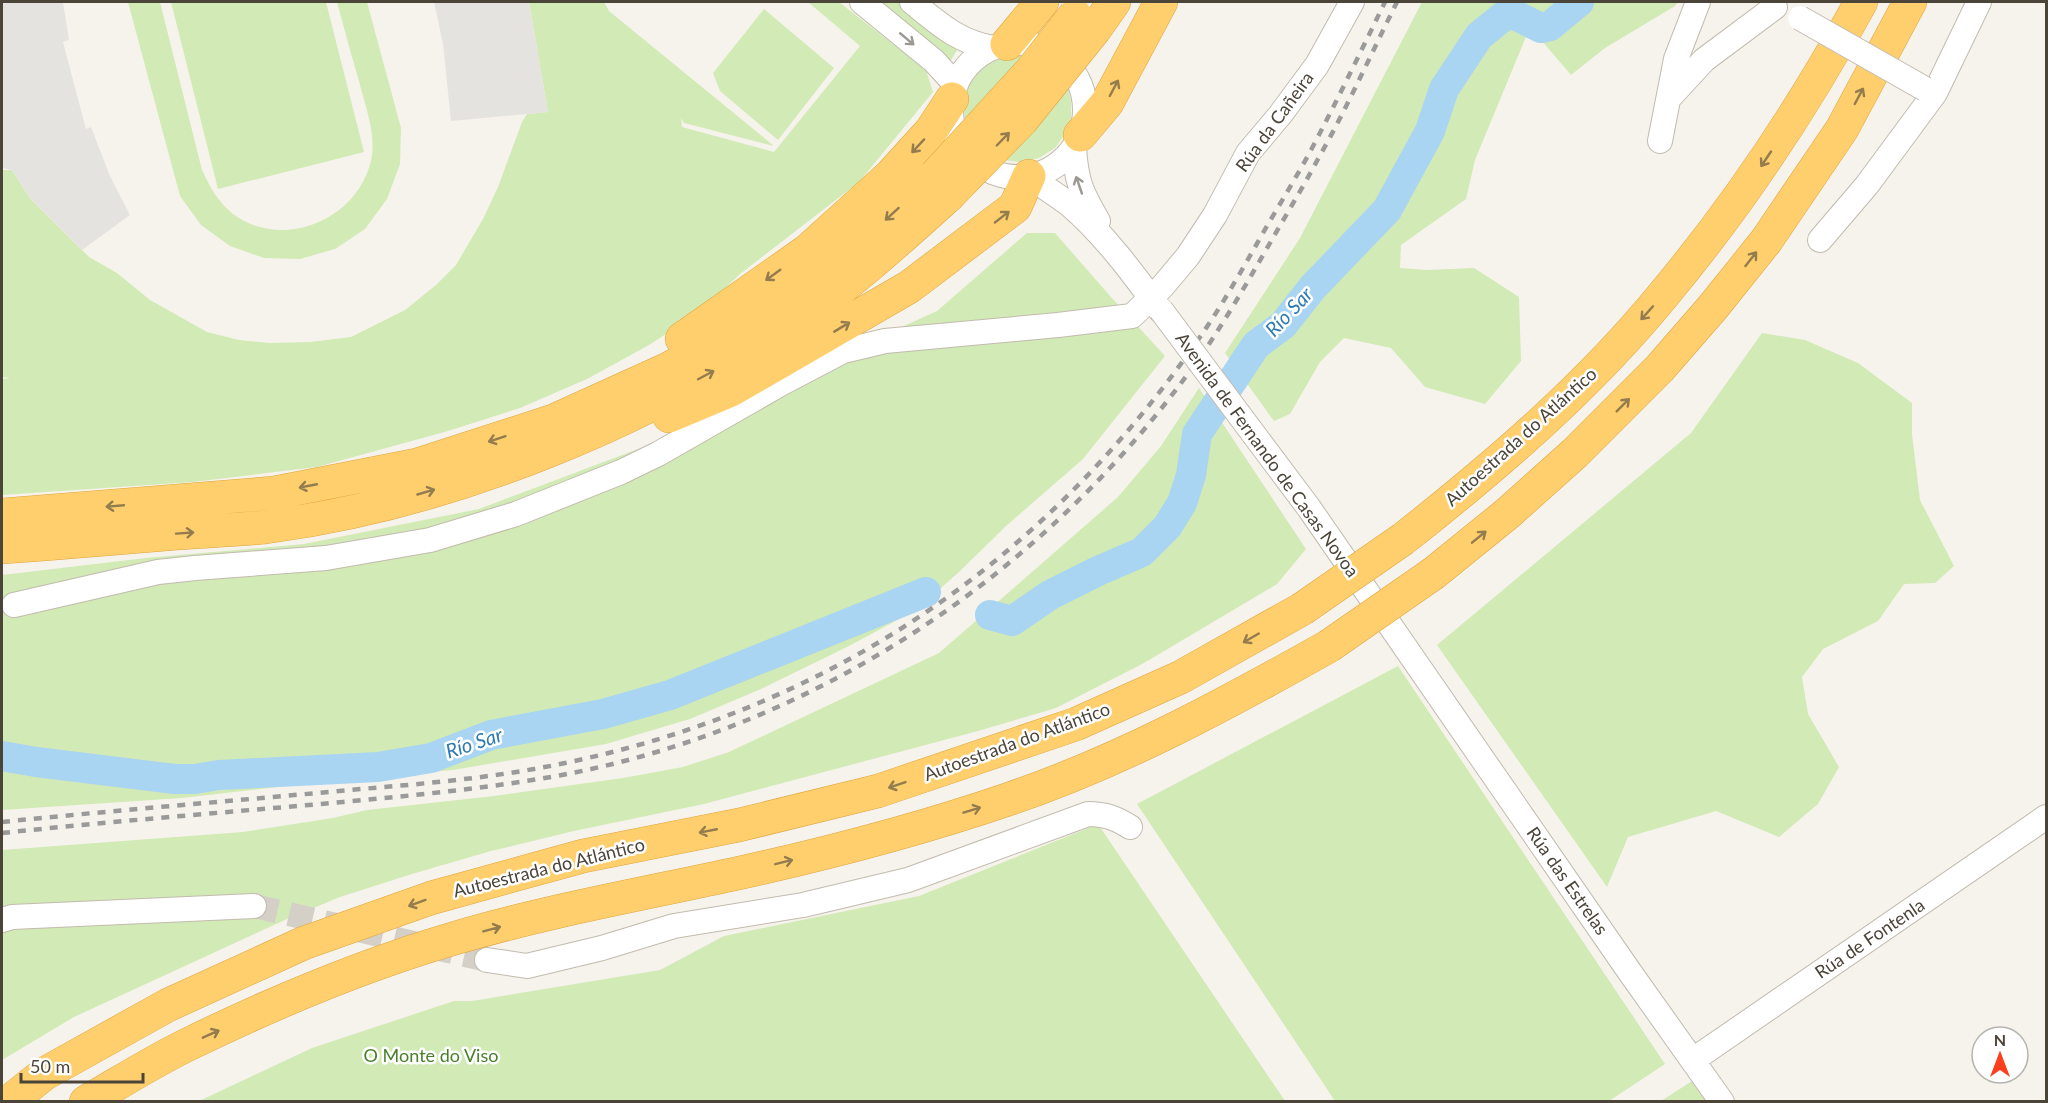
<svg xmlns="http://www.w3.org/2000/svg" width="2048" height="1103" font-family="Lato,sans-serif">
	<style>
		.green { fill: #d2eab5 }
		.parking { fill: #e5e3e0 }
		.lines { fill: none; stroke-linecap: round; stroke-linejoin: round }
		.river { stroke: #a9d4f2; stroke-width: 30 }
		.minor-tunnel { stroke: #d4d0c8; stroke-width: 24; stroke-dasharray: 24 12; stroke-linecap: butt }
		.minor-casing { stroke: #c2bbae; stroke-width: 26 }
		.highway-casing { stroke: #e0a43c; stroke-width: 34 }
		.minor { stroke: #fff; stroke-width: 24 }
		.highway { stroke: #ffcf6e; stroke-width: 33 }
		.rail { stroke: #9a9a9a; stroke-width: 4.5; stroke-dasharray: 8 8; stroke-linecap: butt }
		.minor-bridge-casing { stroke: #c2bbae; stroke-width: 26; stroke-linecap: butt }
		.highway-bridge-casing { stroke: #e0a43c; stroke-width: 34; stroke-linecap: butt }
		.minor-bridge { stroke: #fff; stroke-width: 24 }
		.highway-bridge { stroke: #ffcf6e; stroke-width: 33 }
		.oneway { stroke: #9c9892 }
		.oneway2 { stroke: #937c4e }
		.labels { text-anchor: middle; stroke-width: 5; stroke-linejoin: round; paint-order: stroke }
		.street-label { font-size: 18px; fill: #4b4439; stroke: #fff }
		.park-label { font-size: 18px; fill: #4a7f2a; stroke: #fff }
		.water-label { font-size: 20px; font-style: italic; fill: #2e7ab2; stroke: #fff }
	</style>
	<rect width="100%" height="100%" fill="#f6f3ec"/>
	<path class="green" d="M128 2H160L202 170C210 187 218 202 233 214 283 251 357 220 371 161 377 135 365 106 359 81 351 54 344 28 337 2H367L401 128 400 164 387 199 365 229 335 249 300 259 264 258 230 246 201 225 180 196Z
		M171 2H326L364 152 218 189Z
		M529 2H604L609 11 774 146 684 123 681 118 682 127 774 152 860 46 808 2H839L926 70 933 92 859 182 740 274 700 312 649 345 587 379 520 408 448 431 317 467 193 482 2 495V379L10 378 2 377V170H12L29 197 89 257 117 273 150 300 207 332 239 340 270 343 310 342 351 337 405 310 436 285 456 265 483 219 498 187 522 122 527 114 548 112Z
		M874 2H900L957 50 951 60H944Z
		M1422 2H1678L1675 6 1605 48 1571 75 1530 27 1475 160 1466 199 1401 245 1400 268 1427 270 1474 268 1519 297 1521 361 1485 404 1425 387 1391 348 1344 338 1320 362 1290 414 1274 421 1225 353 1300 238Z
		M764 9 834 68 778 140 720 91 713 73Z
		M1010 55H1027L1067 85 1071 101V118L1065 134 1055 148 1039 158 1021 162 1003 160 965 121 964 103 969 85 980 70 994 60Z
		M1027 233H1055L1111 297 1165 356 1083 459 1006 526 959 572 916 610 849 646 761 689 690 719 606 744 453 770 329 781 182 798 2 810V575L146 558 304 544 479 509 646 446 708 415 937 311Z
		M1762 333 1805 340 1858 363 1912 403V434L1920 500 1954 566 1935 583 1904 584 1878 621 1823 649 1802 677 1808 714 1839 767 1818 804 1779 837 1716 811 1628 837 1607 887 1437 645 1691 433Z
		M1199 388 1306 549 1277 584 1144 663 1056 708 978 731 704 804 574 831 491 851 412 874 340 897 287 919 74 1017 2 1060V850L243 832 333 818 367 810 494 796 623 778 683 767 729 752 939 653 1118 497 1161 446Z
		M1398 666 1665 1064 1609 1101H1335L1137 804Z
		M1098 824 1285 1101 197 1102 312 1048 454 1001H472L660 970 724 936 919 896Z
		M1692 1081 1706 1101H1661Z"/>
	<path class="parking" d="M2 2H63L69 40 63 42 86 129 91 127 110 176 130 215 82 250 29 197 12 170 2 168Z
		M434 2H529L548 112 451 121 443 44Z"/>
	<g class="lines">
		<path class="river" d="M990 615 1012 621 1050 595 1098 571 1142 552 1167 527 1182 503 1191 475 1197 434 1256 345 1283 325 1313 287 1387 210 1430 131 1444 89 1479 36 1505 15 1513 14 1541 28 1550 26 1579 2
			M2 756 36 762 175 779H195L219 775 378 767 431 758 491 735 603 714 670 695 926 592"/>
		<path class="minor-tunnel" d="M254 906 487 960"/>
		<g class="minor-casing">
			<path id="minor" d="M862 2 934 61 956 85
				M912 2C938 23 958 42 993 48
				M951 110a67 67 0 1 1 134 0a67 67 0 1 1-134 0Z
				M1669 98 1704 60 1775 7
				M1660 141 1676 59 1698 2
				M1074 147C1076 181 1081 192 1098 221
				M1029 176C1042 186 1057 195 1070 205 1104 234 1134 275 1160 310
				M1820 240 1867 185 1935 93 1979 2
				M1255 436 1309 508 1629 971 1722 1102
				M14 605 158 572 195 568 326 558 430 540 516 514 621 472 658 454 782 383 843 351 885 341 1058 325 1132 316 1162 287 1188 256 1215 215 1248 153 1280 115 1317 65 1352 2
				M2 920 12 917 254 906
				M487 960 527 966 602 948 674 926 803 905 908 880 1088 814C1105 814 1116 818 1130 827
				M1693 1060 2046 817"/>
		</g>
		<g class="highway-casing">
			<path id="highway" d="M1095 29 1114 2
				M1007 44 1042 2
				M1080 135 1107 103 1161 2
				M682 339 807 251 891 175 931 131 952 99
				M669 416 731 390 909 287 1015 207 1029 176
				M2 515 274 493 417 465 553 421 670 368 737 331 803 287 874 231 936 175
				M1403 539C1497 465 1589 386 1664 294 1740 203 1805 105 1861 2
				M2 547C60 543 119 538 178 533 207 531 237 530 266 527 455 502 651 420 808 313 858 278 902 237 948 196
				M1434 573 1508 513 1575 453 1660 368 1713 307 1766 241 1842 129 1910 2
				M9 1102 44 1074 168 1005 304 943 431 898 583 856 739 825 878 791 1076 724 1181 677 1302 609
				M86 1102C121 1082 155 1060 191 1043 273 1003 364 965 452 939 546 911 643 894 739 873 830 853 921 829 1009 799 1121 761 1226 704 1329 646"/>
		</g>
		<use href="#minor" class="minor"/>
		<use href="#highway" class="highway"/>
		<path class="rail" d="M2 822C117 810 233 801 349 790 421 784 494 778 565 763 833 707 1045 561 1200 337 1223 304 1243 268 1263 233 1279 205 1296 178 1311 150 1337 101 1361 51 1385 2
			M2 833C115 821 230 812 343 802 417 795 490 788 562 775 826 725 1061 563 1211 341 1232 309 1251 276 1270 243 1286 215 1303 187 1318 159 1347 108 1371 54 1397 2"/>
		<g class="minor-bridge-casing">
			<path id="minor-bridge" d="M1800 18 1925 89
				M1161 310 1255 436"/>
		</g>
		<g class="highway-bridge-casing">
			<path id="highway-bridge" d="M936 175 1031 71 1075 15
				M948 196 1022 120 1095 29
				M1302 609 1403 539
				M1329 646 1434 573"/>
		</g>
		<use href="#minor-bridge" class="minor-bridge"/>
		<use href="#highway-bridge" class="highway-bridge"/>
	</g>
	<defs><path id="oneway-shaft" d="M-6 0H5M1.5-3L5.5 0L1.5 3" fill="none" stroke-width="1.6" stroke-linecap="round" stroke-linejoin="round" transform="scale(1.5)"/></defs>
	<g class="oneway">
		<use href="#oneway-shaft" transform="translate(907 39) rotate(40)"/>
		<use href="#oneway-shaft" transform="translate(1079 185) rotate(-109)"/>
	</g>
	<g class="oneway2">
		<use href="#oneway-shaft" transform="translate(1114 88) rotate(-62)"/>
		<use href="#oneway-shaft" transform="translate(1859 96) rotate(-62)"/>
		<use href="#oneway-shaft" transform="translate(1003 139) rotate(-46)"/>
		<use href="#oneway-shaft" transform="translate(918 146) rotate(133)"/>
		<use href="#oneway-shaft" transform="translate(1766 159) rotate(124)"/>
		<use href="#oneway-shaft" transform="translate(892 214) rotate(138)"/>
		<use href="#oneway-shaft" transform="translate(1002 217) rotate(-38)"/>
		<use href="#oneway-shaft" transform="translate(1751 259) rotate(-52)"/>
		<use href="#oneway-shaft" transform="translate(773 275) rotate(144)"/>
		<use href="#oneway-shaft" transform="translate(1647 313) rotate(132)"/>
		<use href="#oneway-shaft" transform="translate(842 327) rotate(-31)"/>
		<use href="#oneway-shaft" transform="translate(706 375) rotate(-28)"/>
		<use href="#oneway-shaft" transform="translate(1623 405) rotate(-45)"/>
		<use href="#oneway-shaft" transform="translate(497 439) rotate(162)"/>
		<use href="#oneway-shaft" transform="translate(308 486) rotate(169)"/>
		<use href="#oneway-shaft" transform="translate(426 492) rotate(-16)"/>
		<use href="#oneway-shaft" transform="translate(115 506) rotate(175)"/>
		<use href="#oneway-shaft" transform="translate(185 533) rotate(-4)"/>
		<use href="#oneway-shaft" transform="translate(1479 537) rotate(-39)"/>
		<use href="#oneway-shaft" transform="translate(1251 638) rotate(150)"/>
		<use href="#oneway-shaft" transform="translate(897 785) rotate(161)"/>
		<use href="#oneway-shaft" transform="translate(972 810) rotate(-17)"/>
		<use href="#oneway-shaft" transform="translate(708 831) rotate(169)"/>
		<use href="#oneway-shaft" transform="translate(784 862) rotate(-14)"/>
		<use href="#oneway-shaft" transform="translate(417 903) rotate(160)"/>
		<use href="#oneway-shaft" transform="translate(492 929) rotate(-15)"/>
		<use href="#oneway-shaft" transform="translate(211 1034) rotate(-24)"/>
	</g>
	<g class="labels">
		<g class="street-label">
			<text transform="translate(1275 122) rotate(-54)" y="6">Rúa da Cañeira</text>
			<text transform="translate(1521 437) rotate(-42)" y="6">Autoestrada do Atlántico</text>
			<text transform="translate(1267 455) rotate(54)" y="6">Avenida de Fernando de Casas Novoa</text>
			<text transform="translate(1017 742) rotate(-20)" y="6">Autoestrada do Atlántico</text>
			<text transform="translate(549 868) rotate(-14)" y="6">Autoestrada do Atlántico</text>
			<text transform="translate(1567 881) rotate(55)" y="6">Rúa das Estrelas</text>
			<text transform="translate(1870 939) rotate(-34)" y="6">Rúa de Fontenla</text>
		</g>
		<g class="park-label">
			<text x="431" y="1062">O Monte do Viso</text>
		</g>
		<g class="water-label">
			<text transform="translate(1289 312) rotate(-47)" y="7">Río Sar</text>
			<text transform="translate(474 743) rotate(-18)" y="7">Río Sar</text>
		</g>
	</g>
	<rect width="2048" height="1103" fill="none" stroke="#4b4439" stroke-width="6"/>
	<g transform="translate(2000 1055)"><circle r="28" fill="#ffffff" stroke="#b7b4b0" stroke-width="1.5"/>
	<path d="M0-4.5L10 22L0 15L-10 22Z" fill="#fc3f1d"/>
	<text y="-9" font-size="16" font-weight="bold" text-anchor="middle" fill="#4b4439">N</text>
	</g>
	<path d="M21 1073v9h122v-9" fill="none" stroke="#4b4439" stroke-width="3"/>
	<text x="30" y="1073" font-size="18" fill="#4b4439" stroke="#ffffff" stroke-width="4.5" paint-order="stroke">50 m</text>
</svg>
